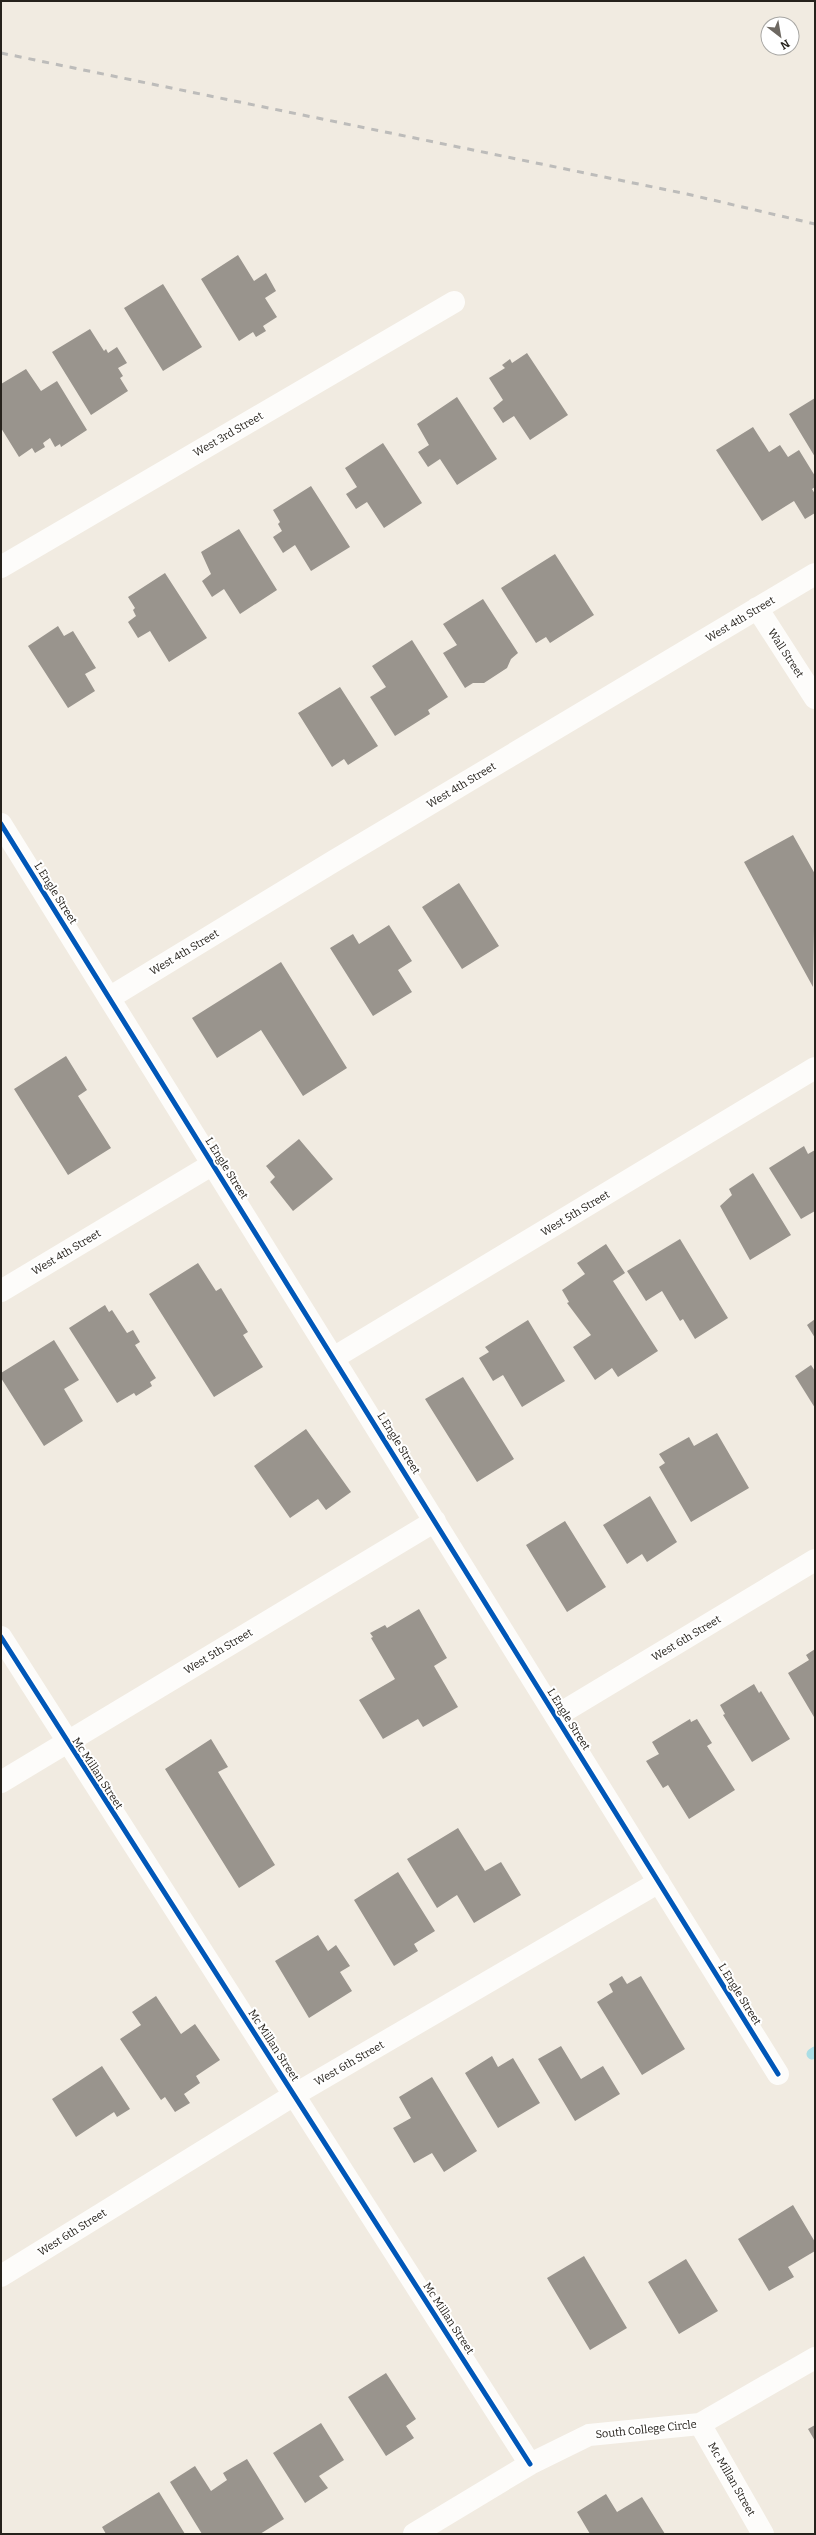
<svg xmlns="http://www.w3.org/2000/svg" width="816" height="2535" font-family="Bitter,serif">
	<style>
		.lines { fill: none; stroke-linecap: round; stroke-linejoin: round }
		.stream { stroke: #aadee5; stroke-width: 11 }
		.building { fill: #99948d }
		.minor { stroke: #fdfcfa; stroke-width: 22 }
		.rail { stroke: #bdbcba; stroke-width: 3; stroke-dasharray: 7 7; stroke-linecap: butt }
		.cycleway-casing { stroke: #fff; stroke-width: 8 }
		.cycleway { stroke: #0057b8; stroke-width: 5 }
		.labels { text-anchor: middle; stroke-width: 4; stroke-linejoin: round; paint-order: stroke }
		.street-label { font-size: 11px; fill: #26221c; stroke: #fff }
	</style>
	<rect width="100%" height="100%" fill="#f1ebe1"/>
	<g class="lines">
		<path class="stream" d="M812 2054 815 2052"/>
	</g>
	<path class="building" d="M238 255 254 281 266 273 276 291 265 298 277 317 263 326 266 331 256 337 253 332 239 341 201 279Z
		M163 284 202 347 163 371 124 308Z
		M90 329 104 351 106 349 108 353 117 347 127 363 118 368 123 376 120 378 128 391 91 415 52 352Z
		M527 353 568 415 530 440 514 416 503 423 493 408 503 400 489 378 505 368 502 365 510 359 512 363Z
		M26 369 41 391 57 381 87 430 61 447 60 444 55 447 50 438 43 443 45 447 35 453 32 448 19 457 1 428V384Z
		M457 397 497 459 457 485 440 459 428 467 418 452 429 445 417 424Z
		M815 398V457L789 414Z
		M753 427 769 452 780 445 788 457 799 450 815 476V487L812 489 815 494V513L805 519 794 501 762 521 716 450Z
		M383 443 422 503 384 528 367 502 356 509 346 494 357 487 345 468Z
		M311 486 350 547 311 571 295 545 283 553 273 537 282 531 278 524 280 522 273 510Z
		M239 529 277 590 240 614 224 589 212 597 202 581 211 574 201 552Z
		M555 554 594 615 550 643 546 637 536 643 501 588Z
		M165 573 207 638 169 662 150 631 138 638 128 622 136 616 133 610 135 608 128 597Z
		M483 599 518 653 511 659 507 668 484 683H473L465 688 443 653 457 645 443 624Z
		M58 626 64 636 73 631 96 668 85 674 95 691 68 708 28 646Z
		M412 640 448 697 428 710 430 714 395 736 370 697 386 687 372 666Z
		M340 687 378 746 348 765 344 759 332 767 298 713Z
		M793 835 815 874 813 987 744 862Z
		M459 883 499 946 462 969 422 907Z
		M389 925 412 961 398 970 412 992 373 1016 330 948 353 934 359 944Z
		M281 962 347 1068 303 1096 261 1030 217 1058 192 1018Z
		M66 1056 87 1090 78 1096 111 1148 68 1175 14 1089Z
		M299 1139 333 1179 293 1211 270 1182 275 1177 266 1166Z
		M804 1146 808 1154 815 1150V1211L801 1219 769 1168Z
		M753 1173 791 1235 750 1260 720 1206 732 1195 729 1189Z
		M680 1239 728 1318 695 1339 683 1319 680 1321 662 1291 646 1301 627 1271Z
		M606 1244 625 1273 613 1281 658 1351 618 1377 612 1368 595 1380 573 1347 591 1335 567 1303 569 1302 562 1290 585 1274 577 1263Z
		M198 1263 216 1291 221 1288 248 1332 243 1335 263 1367 214 1397 149 1294Z
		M105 1305 109 1312 112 1310 127 1333 133 1330 140 1342 135 1345 156 1378 150 1382 152 1386 136 1396 134 1393 117 1403 69 1328Z
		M815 1319V1338L807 1325Z
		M528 1320 565 1381 522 1407 503 1375 493 1381 479 1358 489 1352 485 1347Z
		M54 1340 79 1380 64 1389 83 1421 44 1446 1 1378V1373Z
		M811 1365 815 1371V1408L795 1376Z
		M463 1377 514 1459 477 1482 425 1399Z
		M306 1429 351 1492 326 1510 318 1499 290 1518 254 1466Z
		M717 1433 749 1488 691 1522 659 1467 665 1463 659 1454 689 1437 694 1446Z
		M650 1496 677 1542 647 1562 642 1554 627 1564 603 1525Z
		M565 1521 606 1587 567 1612 526 1545Z
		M419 1609 447 1658 434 1666 458 1707 423 1727 418 1719 383 1739 359 1700 395 1679 371 1638 373 1637 370 1633 385 1625 387 1628Z
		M815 1649V1716L814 1717 788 1673 809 1660 806 1655Z
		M754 1684 759 1693 761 1691 790 1739 752 1762 723 1715 725 1714 720 1705Z
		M690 1719 691 1722 697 1719 712 1743 707 1746 735 1790 689 1819 668 1785 663 1788 646 1761 659 1754 652 1742Z
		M211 1739 228 1767 218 1772 275 1865 239 1888 165 1769Z
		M458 1828 485 1871 501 1862 521 1895 474 1923 457 1895 437 1908 407 1859Z
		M398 1872 435 1931 414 1944 418 1951 394 1966 354 1900Z
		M318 1935 328 1951 336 1945 350 1966 340 1972 352 1991 309 2018 275 1961Z
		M622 1976 627 1984 641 1976 685 2049 642 2075 597 2002 613 1992 609 1984Z
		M156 1996 181 2034 195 2024 220 2060 196 2076 200 2083 184 2094 190 2103 175 2112 165 2097 161 2100 120 2039 141 2025 132 2012Z
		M561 2046 581 2079 603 2066 620 2094 575 2121 538 2059Z
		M492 2056 498 2067 513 2058 540 2103 498 2128 465 2073Z
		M102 2066 130 2109 117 2117 114 2112 76 2137 52 2099Z
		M432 2077 477 2151 444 2172 432 2153 414 2163 393 2128 411 2118 399 2097Z
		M793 2205 815 2242V2251L788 2267 794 2277 769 2291 738 2239Z
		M584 2256 627 2328 590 2350 547 2278Z
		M686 2259 718 2311 679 2334 648 2282Z
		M386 2373 416 2419 406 2426 414 2438 386 2456 348 2397Z
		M321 2423 344 2460 319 2476 328 2488 305 2503 273 2453Z
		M815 2425V2441L808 2429Z
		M247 2459 284 2519 260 2534H202L170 2482 195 2466 211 2491 227 2480 223 2473Z
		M159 2492 185 2534H106L102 2527Z
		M606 2494 617 2512 642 2497 665 2534H590L577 2512Z"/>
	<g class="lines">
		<path class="minor" d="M1 567 454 302
			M757 608 815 698
			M1 824 778 2074
			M109 998 334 861 815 574
			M1 1291 213 1164
			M335 1357 815 1068
			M1 1637 530 2464
			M556 1716 815 1560
			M1 1782 435 1521
			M1 2276 294 2095 659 1882
			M700 2424 763 2534
			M414 2534 530 2464 589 2435 700 2424 815 2358"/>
		<path class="rail" d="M1 53 687 194 815 224"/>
		<g class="cycleway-casing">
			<path id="cycleway" d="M1 824 778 2074
				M1 1637 530 2464"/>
		</g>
		<use href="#cycleway" class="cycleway"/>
	</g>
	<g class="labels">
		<g class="street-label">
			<text transform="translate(228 434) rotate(-30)" y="4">West 3rd Street</text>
			<text transform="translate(740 619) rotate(-31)" y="4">West 4th Street</text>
			<text transform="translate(786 653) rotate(57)" y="4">Wall Street</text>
			<text transform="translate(461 785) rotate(-31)" y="4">West 4th Street</text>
			<text transform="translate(56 893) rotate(58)" y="4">L Engle Street</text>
			<text transform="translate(184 952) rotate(-31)" y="4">West 4th Street</text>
			<text transform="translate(227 1168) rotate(58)" y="4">L Engle Street</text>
			<text transform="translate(575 1213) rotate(-31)" y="4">West 5th Street</text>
			<text transform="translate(66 1252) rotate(-31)" y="4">West 4th Street</text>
			<text transform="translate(399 1443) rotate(58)" y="4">L Engle Street</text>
			<text transform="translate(686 1638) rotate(-31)" y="4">West 6th Street</text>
			<text transform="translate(218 1651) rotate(-31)" y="4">West 5th Street</text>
			<text transform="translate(569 1719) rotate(58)" y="4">L Engle Street</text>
			<text transform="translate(98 1773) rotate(57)" y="4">Mc Millan Street</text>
			<text transform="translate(740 1994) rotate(58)" y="4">L Engle Street</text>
			<text transform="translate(274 2045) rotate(57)" y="4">Mc Millan Street</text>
			<text transform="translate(349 2063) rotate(-30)" y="4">West 6th Street</text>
			<text transform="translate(72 2232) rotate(-32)" y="4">West 6th Street</text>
			<text transform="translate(449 2318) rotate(57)" y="4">Mc Millan Street</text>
			<text transform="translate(646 2429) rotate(-6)" y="4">South College Circle</text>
			<text transform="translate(732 2479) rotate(60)" y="4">Mc Millan Street</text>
		</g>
	</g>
	<rect width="816" height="2535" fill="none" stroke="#26221c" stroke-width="4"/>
	<g transform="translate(780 36) rotate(149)"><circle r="19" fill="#ffffff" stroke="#a8a7a4"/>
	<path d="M0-3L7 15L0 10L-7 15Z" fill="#6d6861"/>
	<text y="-6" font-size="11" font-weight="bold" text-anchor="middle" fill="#26221c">N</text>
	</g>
</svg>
